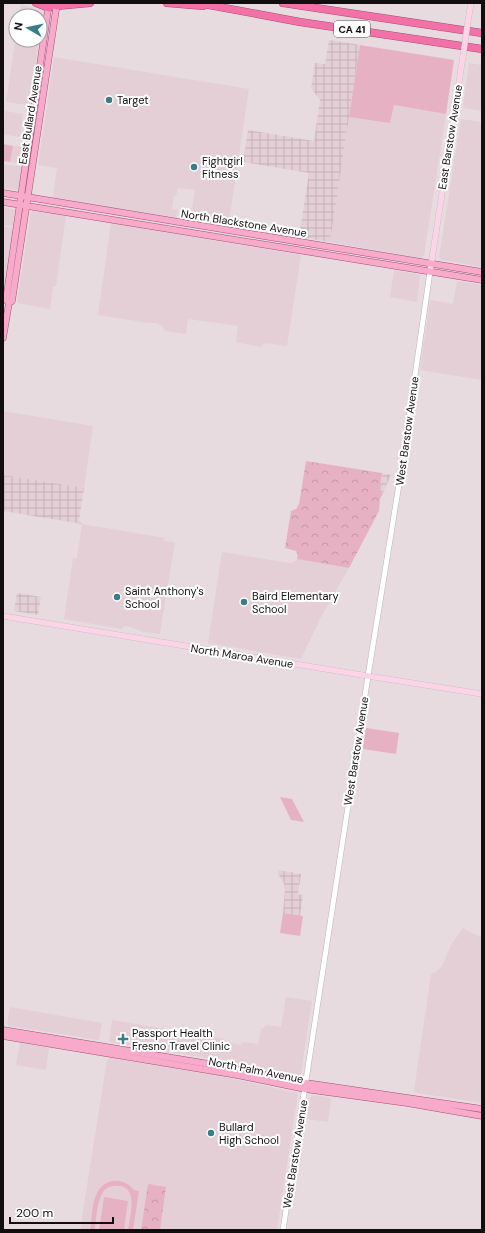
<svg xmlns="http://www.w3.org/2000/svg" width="485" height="1233" font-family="'DM Sans',sans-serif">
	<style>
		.built { fill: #e4cfd6 }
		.industrial { fill: url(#industrial-grid) }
		.grass { fill: #e7b1c4 }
		.park { fill: url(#park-crowns) }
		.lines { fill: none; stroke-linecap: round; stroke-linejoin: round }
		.tertiary-casing { stroke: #beb3b7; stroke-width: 6 }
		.secondary-casing { stroke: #beb3b7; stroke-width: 6 }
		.primary-casing { stroke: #a44f72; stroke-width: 7 }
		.motorway-casing { stroke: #a44f72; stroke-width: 8 }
		.tertiary { stroke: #fff; stroke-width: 5 }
		.secondary { stroke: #fbd5e5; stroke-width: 5.5 }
		.primary { stroke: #f7aaca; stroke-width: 6 }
		.motorway { stroke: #f272a7; stroke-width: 7 }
		.secondary-bridge-casing { stroke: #beb3b7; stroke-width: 6; stroke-linecap: butt }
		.secondary-bridge { stroke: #fbd5e5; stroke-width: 5.5 }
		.poi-dot { fill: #377e87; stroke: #fff; stroke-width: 1.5 }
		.labels { text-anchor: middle; stroke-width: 4; stroke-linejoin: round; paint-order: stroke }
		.shield { fill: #fff; stroke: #595657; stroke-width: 1 }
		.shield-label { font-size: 10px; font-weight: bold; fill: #120e0f }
		.poi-label { font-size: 11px; fill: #120e0f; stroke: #fff; text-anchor: start }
		.street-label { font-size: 11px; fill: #120e0f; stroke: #fff }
	</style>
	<defs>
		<pattern id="industrial-grid" width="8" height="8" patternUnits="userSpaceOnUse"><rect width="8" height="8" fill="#e4cfd6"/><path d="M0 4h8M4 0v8" fill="none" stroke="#c3b1b6"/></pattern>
		<pattern id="park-crowns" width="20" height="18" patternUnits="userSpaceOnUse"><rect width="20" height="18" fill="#e7b1c4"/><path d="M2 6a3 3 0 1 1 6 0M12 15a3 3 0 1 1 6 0" fill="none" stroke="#c597a7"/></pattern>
	</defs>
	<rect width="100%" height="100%" fill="#e7dbdf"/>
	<path class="built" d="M21 4 41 11 45 14 43 24 40 33V16H19Z
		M16 35V40H39L30 102 27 105 6 102Z
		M54 57 249 89 228 228 190 221 195 190 178 188 176 196H174L172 209 178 210 176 218 53 198 57 168 38 165Z
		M469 63 482 65V111L464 108 463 107Z
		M393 105 446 114 424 255 421 258 330 242 349 117Z
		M5 111 23 114 20 137 3 134Z
		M461 119 482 122V267L442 260 439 257Z
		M13 146 25 147 22 164 10 162Z
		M3 164 22 167 19 188 17 190 3 188Z
		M3 207 15 210 13 226 3 225Z
		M33 211 66 216 56 286H53L50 309 18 303 17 301 31 212Z
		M111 223 301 255 287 346 266 343 263 344 261 347 236 342 238 326 188 319 186 334 165 331 162 326 156 323H149L98 315Z
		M3 226 13 228 3 295Z
		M394 270 420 275 417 302 390 297Z
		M457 281 482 285V380L420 370 430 300 453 304Z
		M3 411 93 426 84 488 3 475Z
		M82 524 165 538 164 541 175 542 160 634 143 632 131 627 124 626 122 629 64 619 73 558H77Z
		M222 552 290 563 294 562 297 559 349 568 322 615 301 659 208 643Z
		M463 928 472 933 482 937V1103L417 1093 414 1091 431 974 437 971 442 966 451 945Z
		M286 997 312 1001 301 1073 299 1076 243 1064 109 1042 112 1020 225 1039V1042L241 1045 242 1042 258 1044 261 1029 264 1028 266 1025 281 1027Z
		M10 1007 102 1023 99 1039 98 1040 80 1037 9 1026 7 1023Z
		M20 1043 49 1048 46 1070 16 1065Z
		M110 1058 229 1078 298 1093 277 1230H80L107 1060Z
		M314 1095 331 1098 328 1122 307 1119 310 1098Z"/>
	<path class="industrial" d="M329 40 360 45 330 242 299 237 309 173 243 162 248 130 314 141 320 100 311 88 315 63 325 64Z
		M382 473 391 475 383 493 379 492Z
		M3 475 84 488 79 520 82 524 3 511Z
		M17 593 41 597 38 615 14 611Z
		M278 870 301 874 298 894 303 895 300 916 283 913 285 890 284 883 278 874Z"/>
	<path class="grass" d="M360 45 454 60 446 114 394 105 390 123 349 117Z
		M3 144 13 146 10 162 3 161Z
		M366 728 399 733 396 754 363 749Z
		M280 797 292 799 304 822 291 820Z
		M283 913 303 916 300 936 280 933Z
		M112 1181C121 1180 128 1183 134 1190L139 1191 133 1230H128C130 1216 140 1183 114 1186 109 1186 104 1189 102 1194 97 1202 96 1220 95 1230H90C93 1212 91 1186 112 1181Z
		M104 1197 128 1201 124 1230H99Z"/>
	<path class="park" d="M306 461 382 473 379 492 383 493 380 499 379 511 349 568 297 559 298 555 296 551 285 548 291 511 296 509 299 504Z
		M148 1184 166 1187 160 1230H141Z"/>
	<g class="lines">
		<g class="tertiary-casing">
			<path id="tertiary" d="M283 1230 368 676 401 472 430 272"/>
		</g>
		<g class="secondary-casing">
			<path id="secondary" d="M468 21 471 3
				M430 272 463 56
				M3 616 368 676 482 694"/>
		</g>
		<g class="primary-casing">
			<path id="primary" d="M3 193 482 272
				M3 202 482 280
				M9 303 12 301 57 3
				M3 338 9 303 6 300 49 3
				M3 1030 209 1064 306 1083 482 1109
				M3 1036 237 1075 305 1089 407 1103 482 1116"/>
		</g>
		<g class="motorway-casing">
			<path id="motorway" d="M36 3 49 8 56 3
				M53 3 57 6 90 3
				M167 3 203 6
				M198 3 300 22 482 49
				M283 3 482 33"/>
		</g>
		<use href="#tertiary" class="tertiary"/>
		<use href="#secondary" class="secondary"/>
		<use href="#primary" class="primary"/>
		<use href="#motorway" class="motorway"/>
		<g class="secondary-bridge-casing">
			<path id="secondary-bridge" d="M463 56 468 21"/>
		</g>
		<use href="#secondary-bridge" class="secondary-bridge"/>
	</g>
	<g class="poi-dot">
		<circle cx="109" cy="100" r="4"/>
		<circle cx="194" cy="167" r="4"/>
		<circle cx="117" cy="597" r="4"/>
		<circle cx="244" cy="602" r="4"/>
		<path d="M121 1033h4v4h4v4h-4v4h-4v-4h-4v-4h4z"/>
		<circle cx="211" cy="1133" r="4"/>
	</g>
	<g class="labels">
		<rect class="shield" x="334" y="21" width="36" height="16" rx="3"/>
		<g class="shield-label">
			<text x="352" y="33">CA 41</text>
		</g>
		<g class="poi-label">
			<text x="117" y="104">Target</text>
			<text x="202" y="165">Fightgirl<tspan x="202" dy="13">Fitness</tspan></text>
			<text x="125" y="595">Saint Anthony's<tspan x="125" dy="13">School</tspan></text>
			<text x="252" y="600">Baird Elementary<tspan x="252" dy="13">School</tspan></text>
			<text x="132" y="1037">Passport Health<tspan x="132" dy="13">Fresno Travel Clinic</tspan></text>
			<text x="219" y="1131">Bullard<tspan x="219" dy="13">High School</tspan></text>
		</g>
		<g class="street-label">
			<text transform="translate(30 115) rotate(-81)" y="4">East Bullard Avenue</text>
			<text transform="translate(450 137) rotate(-81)" y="4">East Barstow Avenue</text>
			<text transform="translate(244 223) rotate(9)" y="4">North Blackstone Avenue</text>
			<text transform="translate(407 431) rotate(-82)" y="4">West Barstow Avenue</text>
			<text transform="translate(242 656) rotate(9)" y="4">North Maroa Avenue</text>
			<text transform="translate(356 751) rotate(-81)" y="4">West Barstow Avenue</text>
			<text transform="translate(256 1070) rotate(11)" y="4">North Palm Avenue</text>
			<text transform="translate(295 1154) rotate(-81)" y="4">West Barstow Avenue</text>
		</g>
	</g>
	<rect width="485" height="1233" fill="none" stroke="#120e0f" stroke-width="8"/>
	<g transform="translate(28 28) rotate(279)"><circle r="19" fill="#ffffff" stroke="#a09f9f"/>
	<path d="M0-3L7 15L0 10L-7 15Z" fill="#377e87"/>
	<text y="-6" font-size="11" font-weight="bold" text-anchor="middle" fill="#120e0f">N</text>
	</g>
	<path d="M10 1217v6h103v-6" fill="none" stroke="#120e0f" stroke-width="2"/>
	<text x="16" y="1217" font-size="12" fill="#120e0f" stroke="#ffffff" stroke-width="3" paint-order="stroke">200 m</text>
</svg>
